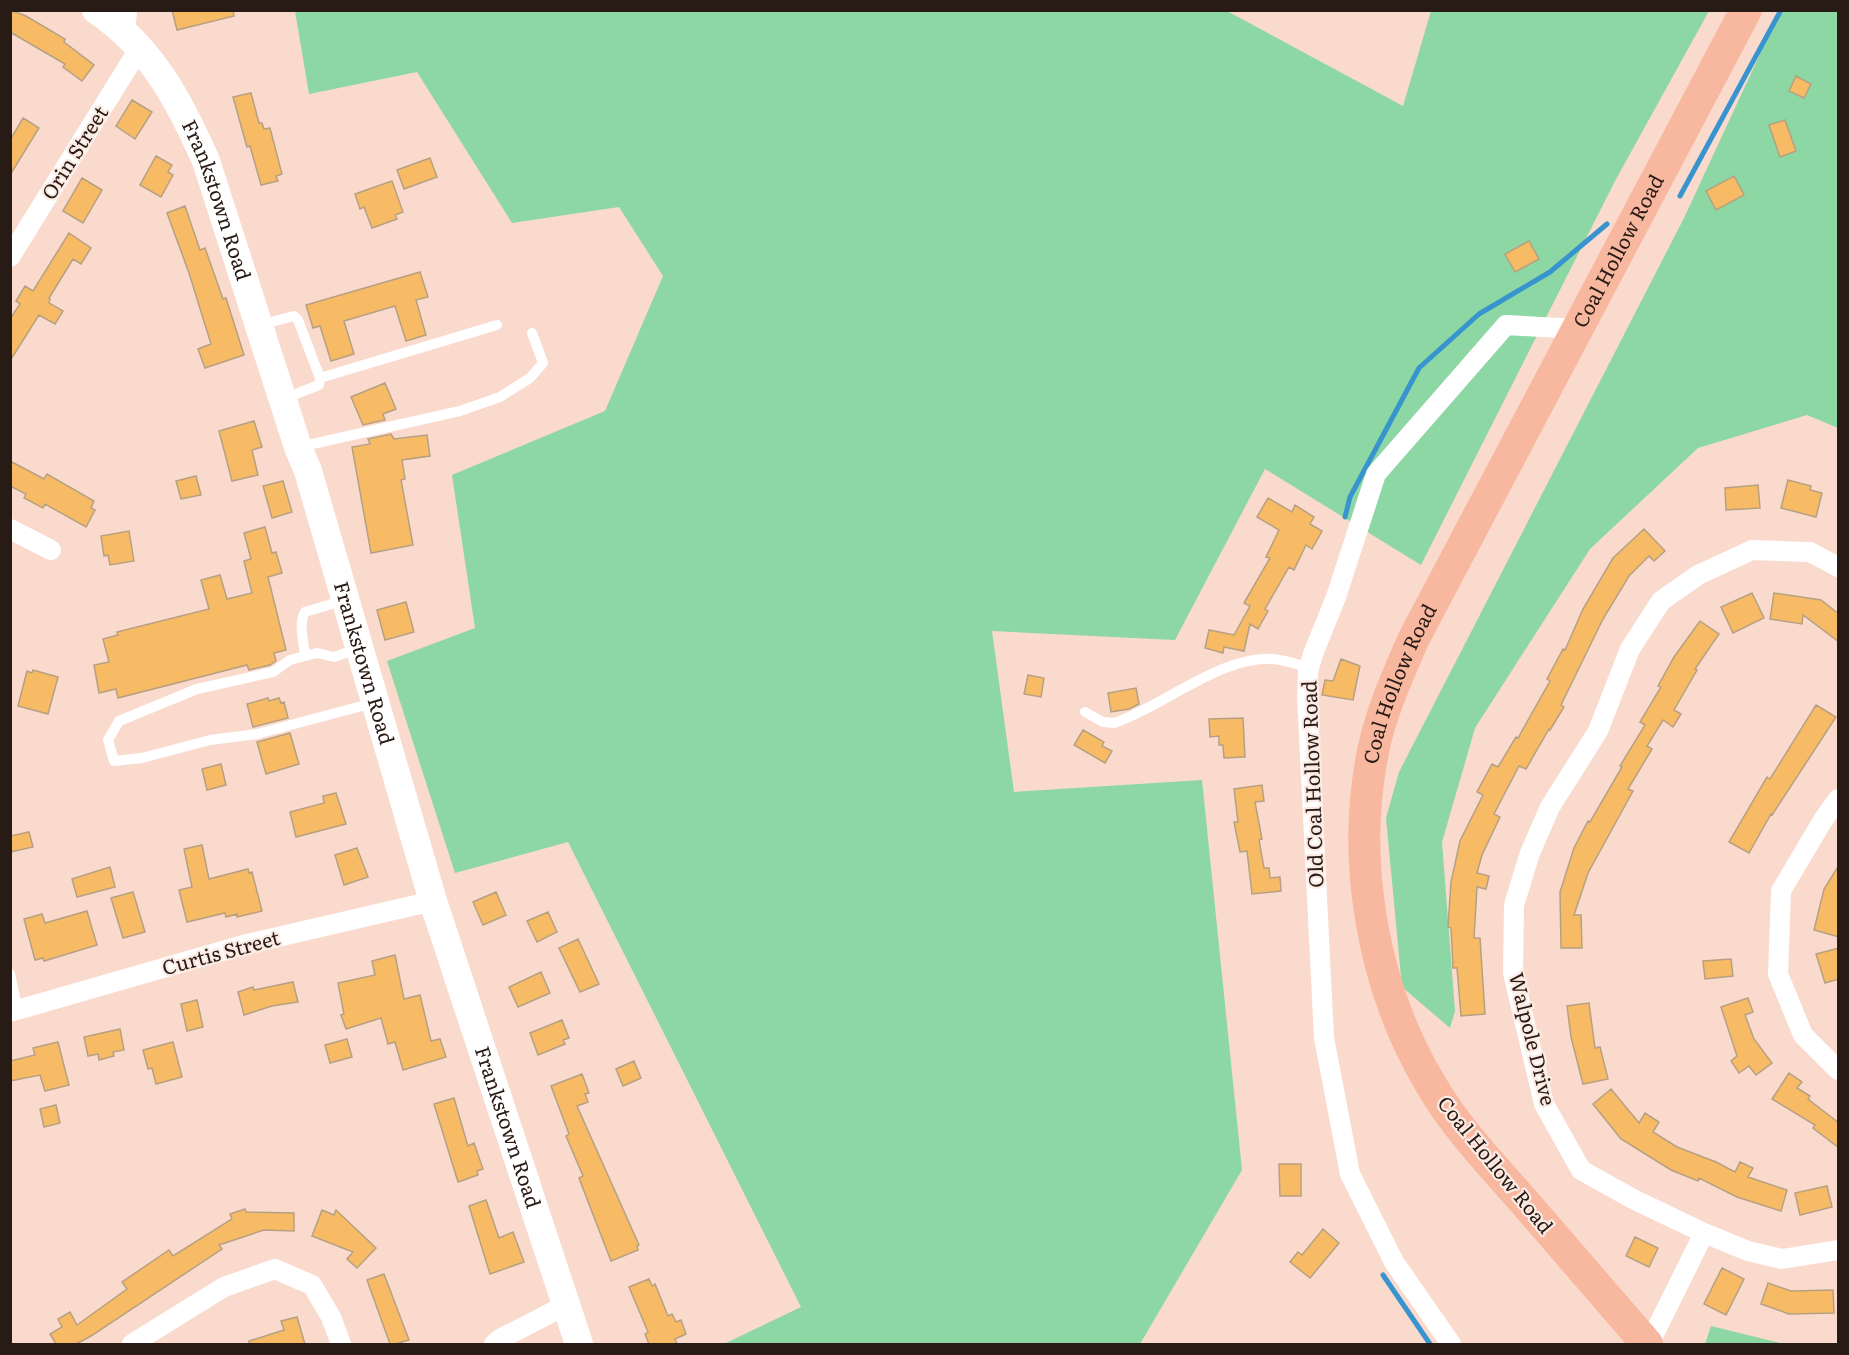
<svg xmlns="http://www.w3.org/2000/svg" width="1849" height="1355" font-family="Literata,serif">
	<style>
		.green { fill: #8cd7a3 }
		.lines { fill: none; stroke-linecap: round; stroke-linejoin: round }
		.stream { stroke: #3794cf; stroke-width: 5 }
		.building { fill: #f7bb66; stroke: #b7a082; stroke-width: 1.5 }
		.lane { stroke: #fff; stroke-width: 10 }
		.street { stroke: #fff; stroke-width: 20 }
		.secondary { stroke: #fff; stroke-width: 28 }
		.primary { stroke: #f8b8a0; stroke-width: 32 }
		.labels { text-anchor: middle; stroke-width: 4.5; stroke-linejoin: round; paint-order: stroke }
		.street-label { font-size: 20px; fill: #281a14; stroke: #fbebe4 }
	</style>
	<rect width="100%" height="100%" fill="#fadacd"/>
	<path class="green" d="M295 11H1227L1403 106 1431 11H1709L1615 181 1421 565 1265 469 1175 640 992 631 1014 792 1202 780 1242 1170 1140 1344H724L801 1307 568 842 455 873 387 661 475 628 452 475 605 411 663 276 619 207 512 223 417 72 309 94Z
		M1780 11H1838V428L1807 415 1698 448 1590 549 1475 728 1442 842 1455 1011 1450 1028 1402 987 1386 818 1399 772 1684 218Z
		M1711 1326 1784 1344H1705Z"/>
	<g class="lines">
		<path class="stream" d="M1680 196 1781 10
			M1345 517 1350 497 1419 368 1479 314 1550 272 1607 224
			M1383 1275 1430 1344"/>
	</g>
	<path class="building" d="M10 10 26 16 65 39 64 42 94 65 82 81 63 67 65 64 10 32Z
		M172 10H233L234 16 177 30Z
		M1796 76 1811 84 1804 98 1789 91Z
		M251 93 259 123H262L264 129 270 128 282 174 276 176 278 181 261 185 250 146 247 147 233 97Z
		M132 100 152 112 135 139 116 126Z
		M23 118 39 128 10 175V140Z
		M1785 120 1796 151 1780 157 1769 125Z
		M156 156 172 165 168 172 173 175 161 197 140 185Z
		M430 158 437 177 404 189 397 170Z
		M1734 176 1744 195 1716 210 1706 191Z
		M82 178 102 190 83 223 63 211Z
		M392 181 403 212 395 215 397 219 372 228 364 207 360 209 355 194Z
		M185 206 200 250 205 248 223 299 226 298 244 355 205 368 198 349 211 344 189 273 167 213Z
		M69 233 91 248 81 264 73 259 49 298 50 299 49 303 63 311 55 324 39 315 10 361V319L20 304 16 301 25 286 33 291Z
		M1529 241 1539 259 1515 272 1505 254Z
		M420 272 428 297 416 300 426 335 406 341 395 306 344 321 354 354 331 361 320 326 313 328 306 305Z
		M385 383 396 409 383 414 385 420 363 425 351 397Z
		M254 421 262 447 252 450 258 475 232 481 219 431Z
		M391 434 394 439 427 435 430 456 402 460 405 479 401 480 413 545 371 553 352 447 370 444 368 439Z
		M10 461 44 479 47 474 94 501 91 508 95 510 86 527 45 504 43 508 24 498 26 494 10 486Z
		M196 476 201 495 181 499 176 481Z
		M1788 480 1811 486 1810 490 1822 493 1816 517 1781 508Z
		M283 481 292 512 272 518 263 486Z
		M1758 485 1760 508 1726 510 1725 488Z
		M1268 498 1292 512 1295 505 1314 517 1310 524 1322 531 1312 549 1306 545 1294 570 1289 567 1265 609 1268 611 1258 629 1250 624 1244 651 1224 647 1223 653 1205 648 1209 630 1234 635 1250 606 1244 603 1270 558 1266 557 1279 530 1257 517Z
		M265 527 272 553 276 552 282 573 268 577 286 650 274 653 276 661 270 665 249 670 247 665 118 698 116 689 99 693 94 665 109 662 103 639 118 635 117 632 209 609 201 580 220 575 227 599 252 593 244 561 251 559 244 533Z
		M1644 529 1665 551 1654 561 1649 556 1629 576 1603 619 1561 705 1564 707 1550 730 1549 729 1526 769 1519 766 1494 814 1500 817 1482 855 1477 873 1489 876 1486 889 1477 887 1474 938H1480L1485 1014 1461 1016 1457 968H1453L1451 928 1448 927 1451 882 1460 841 1483 795 1477 792 1492 764 1498 767 1516 737 1518 738 1550 681 1547 679 1563 649 1565 650 1583 609 1613 558Z
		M129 531 134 561 110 565 108 555 104 556 101 536Z
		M1752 593 1764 618 1733 633 1721 607Z
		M1774 593 1821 600 1839 614V642L1803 615 1802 624 1770 619Z
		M406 602 414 632 385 640 377 610Z
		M1700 621 1719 634 1695 669 1697 670 1674 710 1681 714 1673 727 1663 720 1647 746 1652 749 1628 789 1633 791 1588 873 1574 915H1581L1582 948H1561L1560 892 1574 848 1588 821 1590 822 1622 767 1620 766 1645 725 1640 722 1661 687 1658 686 1674 657Z
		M1341 659 1360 666 1353 700 1322 695 1325 680 1333 681Z
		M33 670 58 677 48 714 18 706 27 671 32 673Z
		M1028 675 1044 678 1041 697 1024 694Z
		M1136 688 1139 704 1129 709 1111 712 1108 693Z
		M268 698 269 701 279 698 281 703 284 702 288 718 253 727 247 704Z
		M1816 705 1836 717 1772 815 1771 814 1749 853 1729 842 1767 777 1770 779Z
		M1243 718 1245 757 1224 758 1223 745H1219V736L1210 737 1209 719Z
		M1083 730 1104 742 1102 746 1112 751 1105 763 1074 745Z
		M290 733 299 764 266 774 257 742Z
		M221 764 226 785 207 790 202 769Z
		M1262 785 1264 801 1255 802 1262 839 1259 840 1264 868H1269L1270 878 1280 877 1281 891 1252 894 1247 851 1240 852 1234 822H1238L1234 789Z
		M336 793 346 824 296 837 290 812 324 803 323 796Z
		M29 832 33 847 10 852V836Z
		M202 845 209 879 248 869 249 873 252 872 262 911 237 917V914L226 917 225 913 187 922 179 890 192 887 184 849Z
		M357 848 368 877 344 885 335 855Z
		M1839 865V937L1814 930 1824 889Z
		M110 867 115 887 77 897 72 879Z
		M133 892 145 932 123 938 111 898Z
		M496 892 506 915 483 925 473 902Z
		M87 911 97 945 44 961 43 958 35 960 24 919 42 914 45 923Z
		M548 912 557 932 537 942 527 921Z
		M578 939 599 984 580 992 559 948Z
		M1839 948V979L1825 983 1816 954Z
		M395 955 404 999 420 995 431 1041 440 1039 446 1057 403 1070 395 1042 388 1044 381 1018 346 1029 341 1015 344 1014 338 983 375 975 372 961Z
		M1731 959 1733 976 1705 979 1703 961Z
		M541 972 550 993 518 1007 509 987Z
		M293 982 298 1002 272 1006 244 1015 238 992 253 987 254 990Z
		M1748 998 1753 1012 1745 1015 1754 1039 1772 1063 1756 1075 1749 1066 1739 1073 1731 1061 1737 1056 1721 1007Z
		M197 1000 203 1027 187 1031 181 1004Z
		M1589 1003 1595 1048 1600 1047 1608 1079 1583 1084 1571 1037 1567 1006Z
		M562 1020 569 1038 563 1040 565 1044 538 1055 530 1033Z
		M120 1029 124 1050 113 1052 114 1056 99 1060 98 1054 88 1056 84 1037Z
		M347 1039 352 1057 330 1063 325 1045Z
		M58 1042 69 1085 45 1091 40 1075 10 1081V1061L35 1055 33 1048Z
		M173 1042 182 1077 156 1084 152 1068 148 1069 143 1050Z
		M634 1061 641 1078 623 1086 616 1069Z
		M1789 1073 1802 1082 1797 1088 1810 1096 1808 1099 1839 1123V1148L1813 1128 1815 1125 1772 1099Z
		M582 1074 589 1093 585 1094 588 1102 577 1106 639 1245 637 1246 638 1250 611 1261 579 1178 583 1176 566 1136 569 1134 551 1086Z
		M1611 1089 1639 1123 1645 1113 1659 1122 1653 1132 1677 1147 1716 1162 1735 1172 1740 1162 1753 1168 1748 1177 1787 1190 1781 1211 1737 1197 1699 1178 1698 1181 1671 1170 1621 1139 1593 1104Z
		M454 1098 467 1143 468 1146 474 1143 483 1169 477 1171 478 1175 458 1182 434 1104Z
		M56 1105 60 1123 44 1127 40 1109Z
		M1279 1164H1301V1196H1280Z
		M1827 1186 1832 1207 1800 1215 1795 1193Z
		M486 1200 499 1238 513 1232 524 1262 490 1274 469 1206Z
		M245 1209 246 1212 294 1213V1231L264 1230 219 1245 222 1249 91 1336 76 1344H56L50 1334 62 1327 58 1319 70 1312 77 1325 127 1289 122 1282 169 1250 173 1256 232 1219 230 1214Z
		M322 1210 334 1215 336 1210 376 1248 357 1268 347 1259 353 1252 312 1236Z
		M1323 1229 1339 1243 1310 1278 1290 1262 1298 1252 1302 1255Z
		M1635 1237 1658 1248 1649 1267 1626 1256Z
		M1722 1268 1744 1279 1726 1315 1704 1304Z
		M384 1274 409 1340 395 1344H390L367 1280Z
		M649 1279 652 1286 655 1284 668 1316 672 1314 676 1322 681 1320 686 1334 675 1339 677 1344H649L645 1334 648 1332 629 1287Z
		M1768 1283 1791 1291 1833 1290 1834 1313 1789 1314 1761 1304Z
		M297 1317 305 1344H249V1341L284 1330 281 1321Z"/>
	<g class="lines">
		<path class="lane" d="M260 325 294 316 298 320 320 378 319 385 283 399
			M320 378 497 325
			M299 447 460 411 500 397 530 378 543 363 532 333
			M345 600 305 612C298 624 304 642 305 656L317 653 334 657 357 649
			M305 656 290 660 273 672 197 689 119 721 108 740 114 761 142 758 210 740 257 734 373 703
			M1085 712 1103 722 1114 723C1162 707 1222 655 1273 659 1285 660 1297 664 1309 668
			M10 974 18 1011"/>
		<path class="street" d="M125 34 127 10
			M10 257 139 49
			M10 529 51 550
			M1838 567 1810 552 1752 550 1698 575 1661 601 1630 649 1598 731 1550 807 1530 853 1514 905 1513 973 1544 1104 1581 1170 1633 1199 1704 1233 1748 1251 1782 1259 1838 1250
			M1838 799 1823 820 1781 891 1778 974 1803 1035 1838 1070
			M10 1012 243 945 433 901
			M132 1344 224 1287 275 1269 312 1285 331 1317 341 1344
			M494 1344 500 1339 566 1305
			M1451 1344 1394 1262 1350 1174 1324 1038 1307 696 1308 672 1313 654 1336 597 1376 474 1506 325 1578 329
			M1649 1344 1704 1233"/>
		<path class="secondary" id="s1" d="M96 10C152 48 180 102 206 161L298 447 308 471 433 901 579 1344"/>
		<path class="primary" id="s2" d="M1647 1344C1605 1295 1562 1246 1520 1197 1488 1161 1454 1125 1430 1083 1372 986 1350 857 1374 747 1382 710 1398 675 1413 640L1746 10"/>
	</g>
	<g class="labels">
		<g class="street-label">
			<text transform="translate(75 153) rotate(-58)" y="7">Orin Street</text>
			<text dy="7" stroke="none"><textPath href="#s1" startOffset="230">Frankstown Road</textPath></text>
			<text dy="7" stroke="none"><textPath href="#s2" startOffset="1242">Coal Hollow Road</textPath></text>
			<text dy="7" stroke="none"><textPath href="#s1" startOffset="716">Frankstown Road</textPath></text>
			<text dy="7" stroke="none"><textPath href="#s2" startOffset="756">Coal Hollow Road</textPath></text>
			<text transform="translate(1313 784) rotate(-92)" y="7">Old Coal Hollow Road</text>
			<text transform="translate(221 953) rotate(-15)" y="7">Curtis Street</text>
			<text transform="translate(1532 1039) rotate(76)" y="7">Walpole Drive</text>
			<text dy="7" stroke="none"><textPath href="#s1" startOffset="1202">Frankstown Road</textPath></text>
			<text transform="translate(1495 1165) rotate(51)" y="7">Coal Hollow Road</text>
		</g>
	</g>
	<rect width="1849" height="1355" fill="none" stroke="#281a14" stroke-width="24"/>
</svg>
